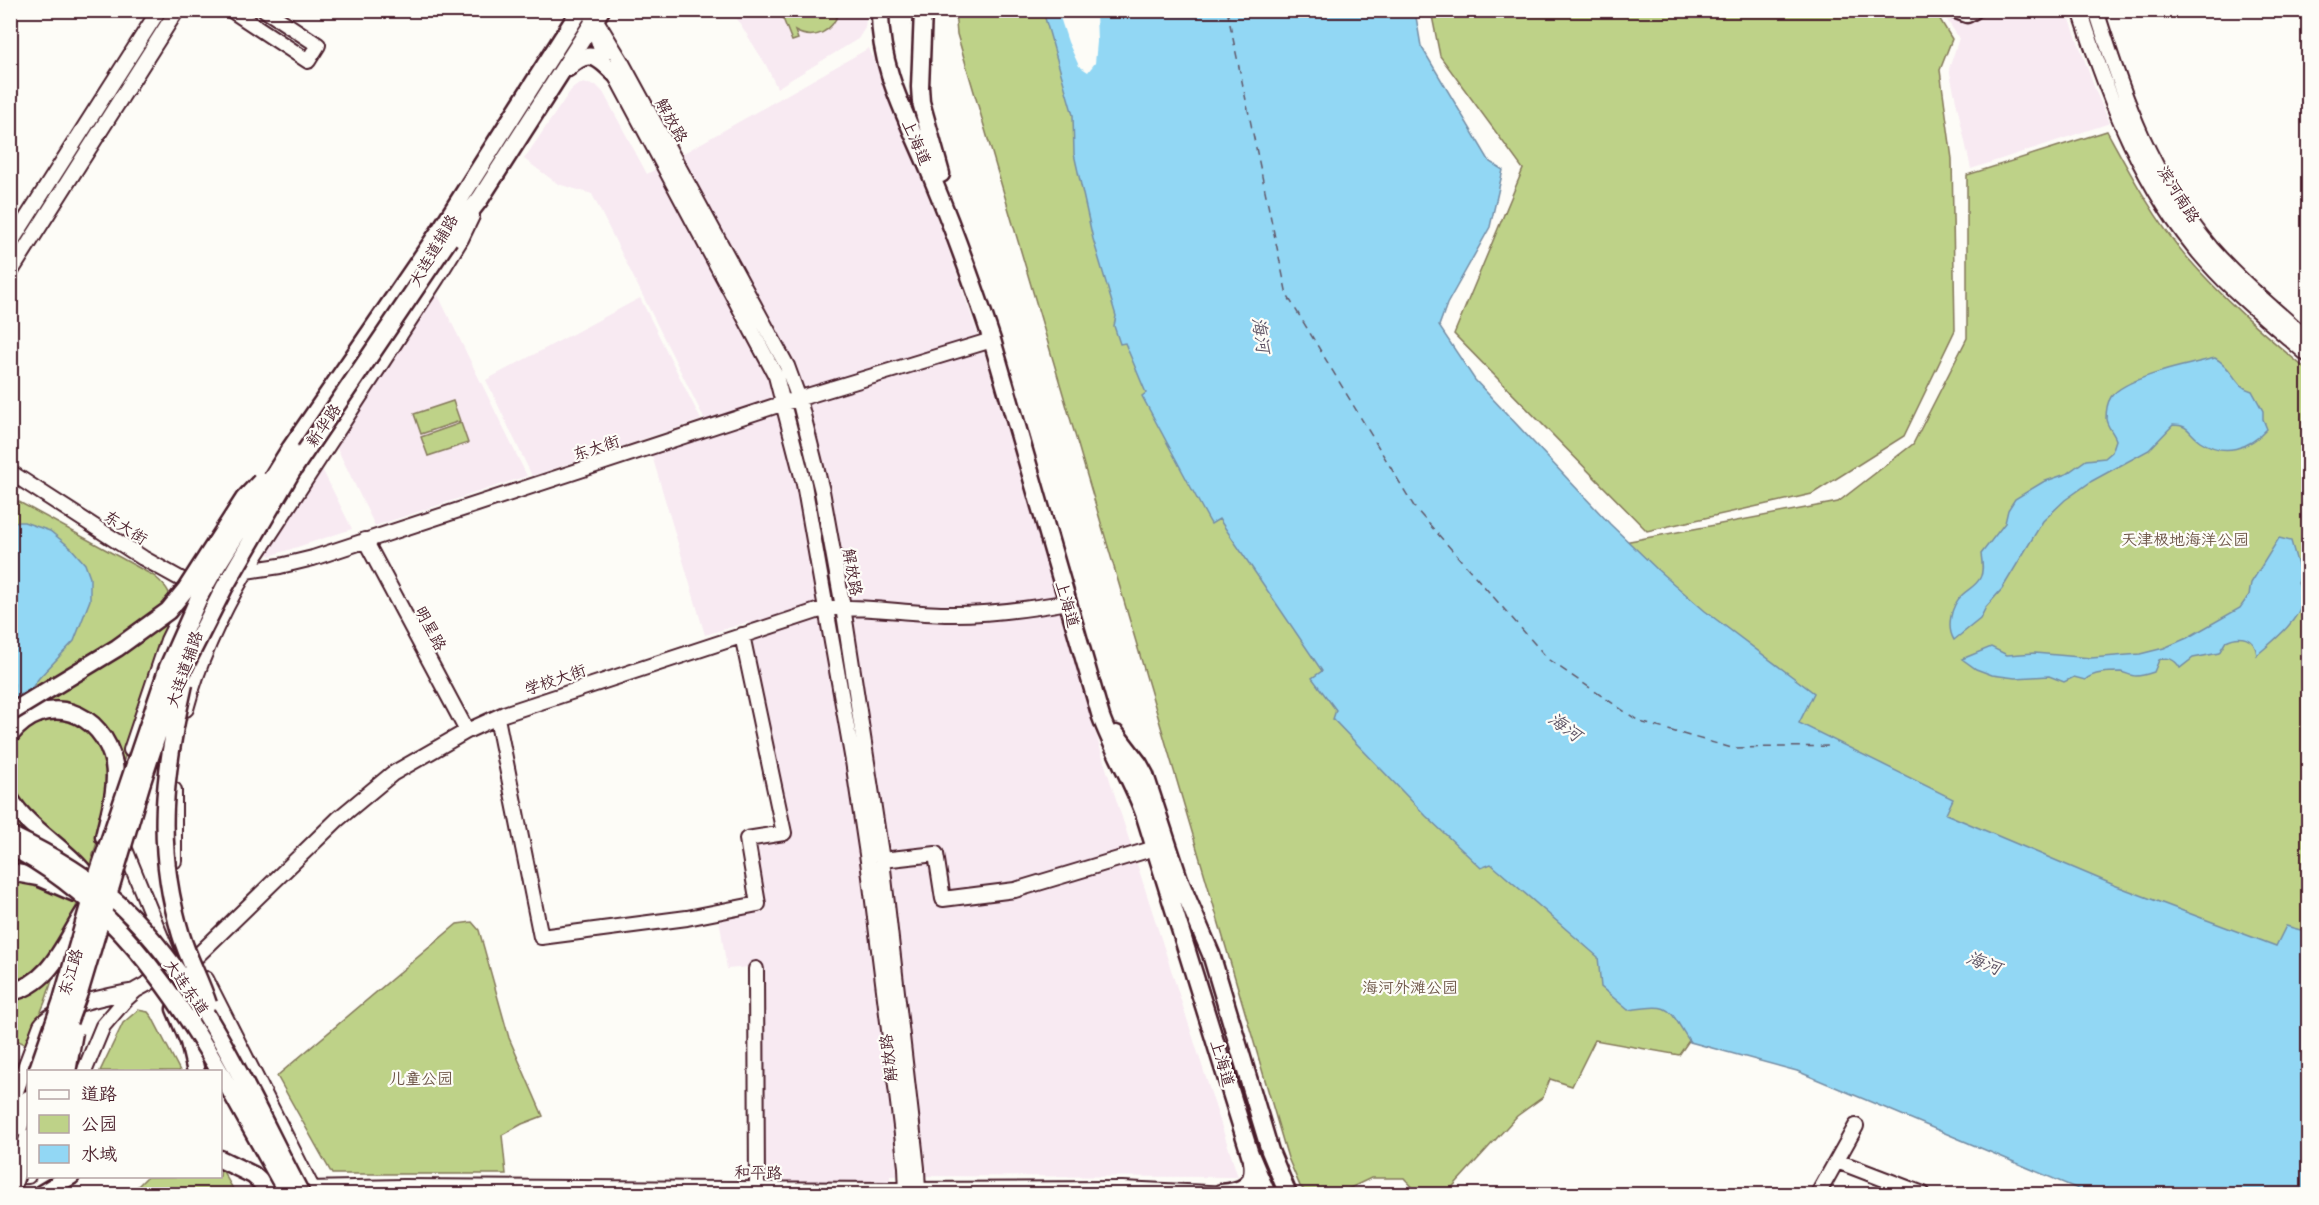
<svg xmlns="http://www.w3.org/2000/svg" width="2319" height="1205" font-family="'Shantell Sans','LXGW WenKai TC',sans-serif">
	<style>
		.built { fill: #f8eaf2 }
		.green { fill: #bed288; stroke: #84785a; stroke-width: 1.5 }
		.water { fill: #92d7f4; stroke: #758da4; stroke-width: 1.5 }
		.pier { fill: #fdfcf7 }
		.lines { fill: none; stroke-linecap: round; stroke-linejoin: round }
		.ferry { stroke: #605667; stroke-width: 1.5; stroke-dasharray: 8 6; stroke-linecap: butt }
		.minor-casing { stroke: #4a1f2b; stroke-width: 18 }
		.major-casing { stroke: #4a1f2b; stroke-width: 21 }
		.minor { stroke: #fdfcf7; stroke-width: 14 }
		.major { stroke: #fdfcf7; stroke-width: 16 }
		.major-bridge-casing { stroke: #4a1f2b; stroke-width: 21; stroke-linecap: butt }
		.major-bridge { stroke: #fdfcf7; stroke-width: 16 }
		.labels { text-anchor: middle; stroke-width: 4.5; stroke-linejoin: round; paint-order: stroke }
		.street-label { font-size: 16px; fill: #4a1f2b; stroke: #fdfcf7 }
		.park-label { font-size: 16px; fill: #6d5547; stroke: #fdfcf7 }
		.water-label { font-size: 18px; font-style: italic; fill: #605667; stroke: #fdfcf7 }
	</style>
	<rect width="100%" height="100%" fill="#fdfcf7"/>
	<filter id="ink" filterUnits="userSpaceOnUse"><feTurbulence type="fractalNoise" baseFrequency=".0167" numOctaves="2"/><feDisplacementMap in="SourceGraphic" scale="12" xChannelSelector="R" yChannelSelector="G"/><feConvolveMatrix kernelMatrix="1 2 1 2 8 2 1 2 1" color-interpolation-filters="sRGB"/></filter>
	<g filter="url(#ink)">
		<path class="built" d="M732 11H867L865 28 858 39 777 88 766 65Z
			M1941 11H2067L2096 92 2110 123 1971 169 1949 69 1959 38Z
			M869 48 945 239 984 352 1106 768 1238 1177 890 1176V1194H751L749 967 727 969 719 918 766 911 756 848 764 843 789 837 748 622 705 635 648 442 706 422 592 194 558 184 524 159 571 90 580 83 596 85 603 92 647 174Z
			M437 293 527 476 375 526 336 446Z
			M640 298 701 420 532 476 486 380Z
			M322 469 352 529 270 556 265 549Z"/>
		<path class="green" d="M780 11H839C833 31 815 42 795 31L798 39 792 41Z
			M955 11H1074L1695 1032 1679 1055 1595 1040 1572 1086 1550 1079 1543 1097 1517 1116 1446 1194H1419L1404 1178H1371L1348 1189 1347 1194H1308L1300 1186 1288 1158 957 34Z
			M1431 11H1935L1952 39 1940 70 1952 159 1955 330 1904 436 1812 494 1647 531 1454 334 1523 169 1440 56Z
			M2107 131C2129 171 2155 220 2185 255 2223 299 2264 334 2308 371V963L1957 828 1787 722 1619 543 1838 502 1913 444 1967 338V175Z
			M453 401 460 421 421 434 414 414Z
			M461 423 468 443 428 456 421 437Z
			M10 497 154 576C169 588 171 593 172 612L45 1002 27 1045 10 1037Z
			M472 922 479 930 509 1038 543 1116 522 1124 502 1135 506 1174H332L277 1076 457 924Z
			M138 1010 148 1012 152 1017 180 1071H100L123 1023Z
			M221 1168 236 1194H130L147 1177 220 1176Z"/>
		<path class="water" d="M1043 11H1415L1421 46 1490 162 1503 170 1490 227 1447 304 1439 326 1475 380 1610 524 1660 572 1705 611 1814 693 1799 723 1953 799 1946 814 2114 885 2276 946 2286 926 2308 932V1194H2090L1797 1071 1690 1042C1666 1005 1673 1004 1628 1010L1601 987 1598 957 1491 864 1481 868 1426 816 1333 719 1336 710 1312 678 1322 671 1219 519 1211 524 1202 508 1142 396 1146 393 1125 343 1120 344 1114 326 1116 316 1093 239 1074 154 1073 115Z
			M2215 358C2235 369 2233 386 2252 391L2263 411V419L2267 429C2249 449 2224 457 2200 441 2188 433 2190 425 2173 425L2149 450 2092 481 2065 500 2043 521 2002 589 1986 607 1980 619 1954 640C1946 627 1951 606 1962 595 1968 589 1976 586 1980 578 1984 571 1982 562 1981 554L2005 523 2008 510 2015 499 2043 482 2066 474 2086 460 2105 458 2112 452 2116 440C2114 433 2107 427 2106 419 2106 412 2107 403 2111 397 2125 377 2191 364 2215 358Z
			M11 522H24L50 531 71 548 85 564 90 578V600L74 641 39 678 11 717V697L13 695 14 684 10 682Z
			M2279 538 2291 541 2301 576 2298 583C2300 589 2304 595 2303 601 2297 623 2273 641 2257 655 2255 637 2240 634 2226 641L2219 653 2193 658 2180 668C2175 659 2167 656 2159 660L2154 672C2148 674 2142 676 2136 676 2131 676 2126 673 2121 672 2110 672 2093 672 2085 680L2074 677 2064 682 2049 676 2015 678 1992 675 1976 669 1962 659 1991 647 2007 655 2035 653 2091 658 2140 654 2164 648 2187 638 2240 608 2249 595 2251 583Z"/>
		<path class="pier" d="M1058 11H1096L1097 42 1095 63 1088 72 1079 66 1068 42Z"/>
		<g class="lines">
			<path class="ferry" d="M1227 10 1287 295 1415 508 1549 660 1640 722 1732 748 1833 746"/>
			<g class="minor-casing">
				<path id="minor" d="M231 10 308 61 318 45 265 10
					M2080 10C2109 100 2143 191 2207 262 2237 296 2274 325 2308 355
					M2096 10C2124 99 2151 176 2211 248 2240 281 2275 310 2308 339
					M597 22 622 63 787 366 799 399 822 491 843 607 882 860 917 1168 918 1194
					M611 67 776 376 804 484 853 761 868 861 906 1167 907 1194
					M10 244 159 10
					M10 273 177 10
					M10 472 143 558 197 588
					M365 540 467 731
					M210 563 246 571 280 566 313 558 784 403 992 340
					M186 709C199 660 221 614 246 571L437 278 461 239 472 216
					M494 719 498 723 541 937 687 918 758 904 747 839 784 833 742 635
					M131 750 168 640 193 589
					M174 790V861
					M122 842 167 952
					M882 860 936 854 943 899 1015 890 1155 848
					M756 969 757 1189
					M206 979 315 1194
					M183 988 200 1028
					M84 1072 103 1026 126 999 136 990 196 957 338 819 392 774 467 731 504 714 826 608C866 606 905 613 945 614 985 615 1029 609 1068 602
					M10 1107 41 1025C55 1005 110 996 134 991
					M1837 1161 1923 1194
					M10 1177 28 1176
					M306 1189 404 1187 892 1190 1122 1189 1229 1194
					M1818 1194 1856 1126"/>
			</g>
			<g class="major-casing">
				<path id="major" d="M880 10C879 73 911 124 933 180 955 233 974 286 992 340L1101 717C1113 750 1132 780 1144 813L1250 1154 1267 1194
					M923 10 920 87 921 102 941 174
					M1956 10 1967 14 1974 10
					M592 17 603 53
					M568 68C590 47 599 58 617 76
					M449 239 480 199 601 10
					M290 449 439 232 580 10
					M1116 734 1139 764 1145 775 1179 879 1211 954 1270 1151 1288 1194
					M10 735C46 690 103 711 114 764 118 788 109 814 104 837
					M10 799C30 831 67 848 89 879
					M10 872 38 877 75 893
					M10 992C50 985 65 942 84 913
					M175 1009 189 1042 196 1072
					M10 1156 28 1099
					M220 1159 253 1175 274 1194
					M1221 1193C1242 1191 1256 1186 1252 1161
					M41 1194 71 1176"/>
			</g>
			<use href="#minor" class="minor"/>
			<use href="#major" class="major"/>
			<g class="major-bridge-casing">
				<path id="major-bridge" d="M184 684C164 771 154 847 181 935 188 958 200 980 208 1004
					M10 713 117 648 168 611 186 589 244 499 261 481
					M10 835C50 854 89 877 121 906 204 985 249 1095 301 1194
					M19 851C108 900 171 986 220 1072
					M37 1072 62 1000 99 871 168 667 200 595 213 572 290 449
					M50 1072 80 990 141 785 171 693 224 588 292 471 449 239
					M67 1072 74 1032
					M220 1072 285 1189
					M10 1194 28 1138"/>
			</g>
			<use href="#major-bridge" class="major-bridge"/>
		</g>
	</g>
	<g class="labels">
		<g class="street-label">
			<text transform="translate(672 120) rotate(61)" y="6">解放路</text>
			<text transform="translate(917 142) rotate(66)" y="6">上海道</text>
			<text transform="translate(2179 194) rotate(58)" y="6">滨河南路</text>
			<text transform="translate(433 250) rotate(-60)" y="6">大连道辅路</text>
			<text transform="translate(323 425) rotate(-56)" y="6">新华路</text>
			<text transform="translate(596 447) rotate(-18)" y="6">东大街</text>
			<text transform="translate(126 527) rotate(33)" y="6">东大街</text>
			<text transform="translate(853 572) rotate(80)" y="6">解放路</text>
			<text transform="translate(1068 604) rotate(74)" y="6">上海道</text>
			<text transform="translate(431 628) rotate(62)" y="6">明星路</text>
			<text transform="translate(184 669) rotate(-71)" y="6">大连道辅路</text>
			<text transform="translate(555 679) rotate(-19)" y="6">学校大街</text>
			<text transform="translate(70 972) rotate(-73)" y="6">东江路</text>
			<text transform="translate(187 987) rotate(55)" y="6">大连东道</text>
			<text transform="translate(888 1058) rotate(-97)" y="6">解放路</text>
			<text transform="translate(1223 1063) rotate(73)" y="6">上海道</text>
			<text transform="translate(758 1172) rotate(1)" y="6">和平路</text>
		</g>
		<g class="park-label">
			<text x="2185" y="545">天津极地海洋公园</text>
			<text x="1410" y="993">海河外滩公园</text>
			<text x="421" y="1084">儿童公园</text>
		</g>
		<g class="water-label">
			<text transform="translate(1261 335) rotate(81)" y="6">海河</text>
			<text transform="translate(1565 727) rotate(36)" y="6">海河</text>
			<text transform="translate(1984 963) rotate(21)" y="6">海河</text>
		</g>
	</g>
	<rect width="2319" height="1205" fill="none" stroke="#fdfcf7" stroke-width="36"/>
	<rect x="18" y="18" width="2283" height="1169" fill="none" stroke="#4a1f2b" stroke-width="2" filter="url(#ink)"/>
	<rect x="27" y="1070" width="195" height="108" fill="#fdfcf7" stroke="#b5a4a5" stroke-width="1.5"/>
	<rect x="39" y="1090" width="30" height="9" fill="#fdfcf7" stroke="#b5a4a5" stroke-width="1.5"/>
	<text x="81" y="1100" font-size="18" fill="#4a1f2b">道路</text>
	<rect x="39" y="1115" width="30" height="18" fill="#bed288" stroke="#b5a4a5" stroke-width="1.5"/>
	<text x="81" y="1130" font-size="18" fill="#4a1f2b">公园</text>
	<rect x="39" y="1145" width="30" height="18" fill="#92d7f4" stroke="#b5a4a5" stroke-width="1.5"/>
	<text x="81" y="1160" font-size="18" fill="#4a1f2b">水域</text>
</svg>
